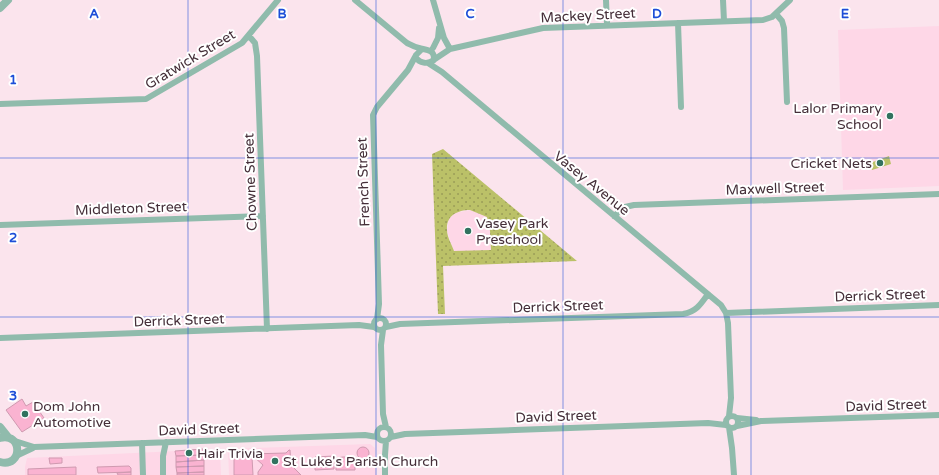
<svg xmlns="http://www.w3.org/2000/svg" width="939" height="475" font-family="'Varela Round',sans-serif">
	<style>
		.built { fill: #fed7e7 }
		.grass { fill: url(#grass-dots); fill-rule: evenodd }
		.garden { fill: #bbc168 }
		.building { fill: #fab3d1; stroke: #cf9ab0 }
		.lines { fill: none; stroke-linecap: round; stroke-linejoin: round }
		.minor { stroke: #90bbac; stroke-width: 6 }
		.tertiary { stroke: #90bbac; stroke-width: 8 }
		.grid { fill: none; stroke: #1d4ed8; stroke-width: 1; stroke-opacity: 0.55 }
		.poi-dot { fill: #32725f; stroke: #fff; stroke-width: 1.5 }
		.labels { text-anchor: middle; stroke-width: 4; stroke-linejoin: round; paint-order: stroke }
		.street-label { font-size: 14px; fill: #452f39; stroke: #fff }
		.poi-label { font-size: 14px; fill: #452f39; stroke: #fff; text-anchor: start }
		.grid-label { font-size: 13px; text-anchor: middle; font-weight: bold; fill: #1d4ed8; stroke: #fff; stroke-width: 4; stroke-linejoin: round; paint-order: stroke }
	</style>
	<defs>
		<pattern id="grass-dots" width="8" height="8" patternUnits="userSpaceOnUse"><rect width="8" height="8" fill="#bbc168"/><path d="M2 2h.1M6 6h.1" fill="none" stroke="#9a9d57" stroke-width="1.8" stroke-linecap="round"/></pattern>
	</defs>
	<rect width="100%" height="100%" fill="#fbe4ed"/>
	<path class="built" d="M939 26V186L843 190 838 30Z
		M470 210 487 216 490 231 491 250 454 252 447 231 449 219 455 213Z
		M370 444 375 448 376 475H229L228 449Z
		M220 449 221 475H25V467L27 458Z"/>
	<path class="grass" d="M443 149 577 261 443 266 445 314H438L432 154ZM470 210 487 217 490 231 491 250 454 251C452 245 447 237 447 230 446 216 457 210 470 210Z"/>
	<path class="garden" d="M889 156 891 164 872 170 870 163Z"/>
	<path class="building" d="M22 399 26 406 33 402 44 418 22 432 6 410Z
		M357 453a6 6 0 1 1 12 0a6 6 0 1 1-12 0Z
		M203 449V455L176 456 175 451Z
		M289 450H290L291 465 301 475H258V472L263 465 253 456H249V454L286 453Z
		M203 455 204 460 176 462V456Z
		M334 456V469L315 470V457Z
		M234 457H252L253 475H234Z
		M343 457H355V470H336V458Z
		M49 458H62V463L50 464Z
		M204 460V466L176 467V462Z
		M129 466 131 468V472L98 473 97 467Z
		M204 466V472L177 473 176 467Z
		M76 467V475H28V469Z
		M131 472V475H118L117 473Z
		M204 472V475H177V473Z"/>
	<g class="lines">
		<path class="minor" d="M355 0 407 43C411 45 414 47 419 48 426 50 435 49 434 60 427 65 420 63 415 57L416 55 422 49
			M433 0 444 38 450 49
			M606 0 607 25
			M723 0 724 21
			M776 14 782 21 784 28 787 102
			M678 23 681 107
			M249 36 255 43 257 56 267 329
			M433 48 438 38 439 28
			M435 59 450 49 543 28 763 20 772 17 790 0
			M428 63 442 72 721 305 726 313 728 323 731 398 729 416
			M0 104 146 99 242 43 278 0
			M614 216 625 207 634 205 939 194
			M0 225 263 216
			M726 313 939 305
			M374 324a6 6 0 1 1 12 0a6 6 0 1 1-12 0Z
			M377 319 379 304 373 115 377 107 408 70 415 57
			M386 327 400 324 683 314C696 312 701 304 708 294
			M383 330 381 345 383 414 386 427
			M0 338 359 325 374 327
			M726 422a6 6 0 1 1 12 0a6 6 0 1 1-12 0Z
			M737 418 756 420
			M737 426 761 421 939 415
			M377 434a7 7 0 1 1 14 0a7 7 0 1 1-14 0Z
			M729 427 732 448 734 475
			M391 437 405 434 708 423 726 425
			M15 441 34 447 365 435 377 437
			M142 443 143 475
			M16 456 33 448
			M163 475V456L166 442
			M385 475V455L386 441"/>
		<path class="tertiary" d="M0 8 8 0
			M0 427 8 437
			M0 438C23 432 23 468 0 462"/>
	</g>
	<path class="grid" d="M188 0V475M376 0V475M563 0V475M751 0V475M0 158H939M0 317H939"/>
	<g class="poi-dot">
		<circle cx="890" cy="116" r="4"/>
		<circle cx="880" cy="163" r="4"/>
		<circle cx="468" cy="231" r="4"/>
		<circle cx="25" cy="414" r="4"/>
		<circle cx="189" cy="453" r="4"/>
		<circle cx="275" cy="461" r="4"/>
	</g>
	<g class="labels">
		<g class="street-label">
			<text transform="translate(588 15) rotate(-3)" y="5">Mackey Street</text>
			<text transform="translate(190 59) rotate(-31)" y="5">Gratwick Street</text>
			<text transform="translate(250 182) rotate(-92)" y="5">Chowne Street</text>
			<text transform="translate(363 182) rotate(-92)" y="5">French Street</text>
			<text transform="translate(592 183) rotate(39)" y="5">Vasey Avenue</text>
			<text transform="translate(775 188) rotate(-2)" y="5">Maxwell Street</text>
			<text transform="translate(131 208) rotate(-2)" y="5">Middleton Street</text>
			<text transform="translate(880 295) rotate(-2)" y="5">Derrick Street</text>
			<text transform="translate(558 306) rotate(-2)" y="5">Derrick Street</text>
			<text transform="translate(179 320) rotate(-2)" y="5">Derrick Street</text>
			<text transform="translate(886 405) rotate(-2)" y="5">David Street</text>
			<text transform="translate(556 416) rotate(-2)" y="5">David Street</text>
			<text transform="translate(199 429) rotate(-2)" y="5">David Street</text>
		</g>
		<g class="poi-label">
			<text x="882" y="113" text-anchor="end">Lalor Primary<tspan x="882" dy="16">School</tspan></text>
			<text x="872" y="168" text-anchor="end">Cricket Nets</text>
			<text x="476" y="228">Vasey Park<tspan x="476" dy="16">Preschool</tspan></text>
			<text x="33" y="411">Dom John<tspan x="33" dy="16">Automotive</tspan></text>
			<text x="197" y="458">Hair Trivia</text>
			<text x="283" y="466">St Luke's Parish Church</text>
		</g>
	</g>
	<g class="grid-label">
		<text x="94" y="18">A</text>
		<text x="282" y="18">B</text>
		<text x="470" y="18">C</text>
		<text x="657" y="18">D</text>
		<text x="845" y="18">E</text>
		<text x="13" y="84">1</text>
		<text x="13" y="242">2</text>
		<text x="13" y="400">3</text>
	</g>
</svg>
